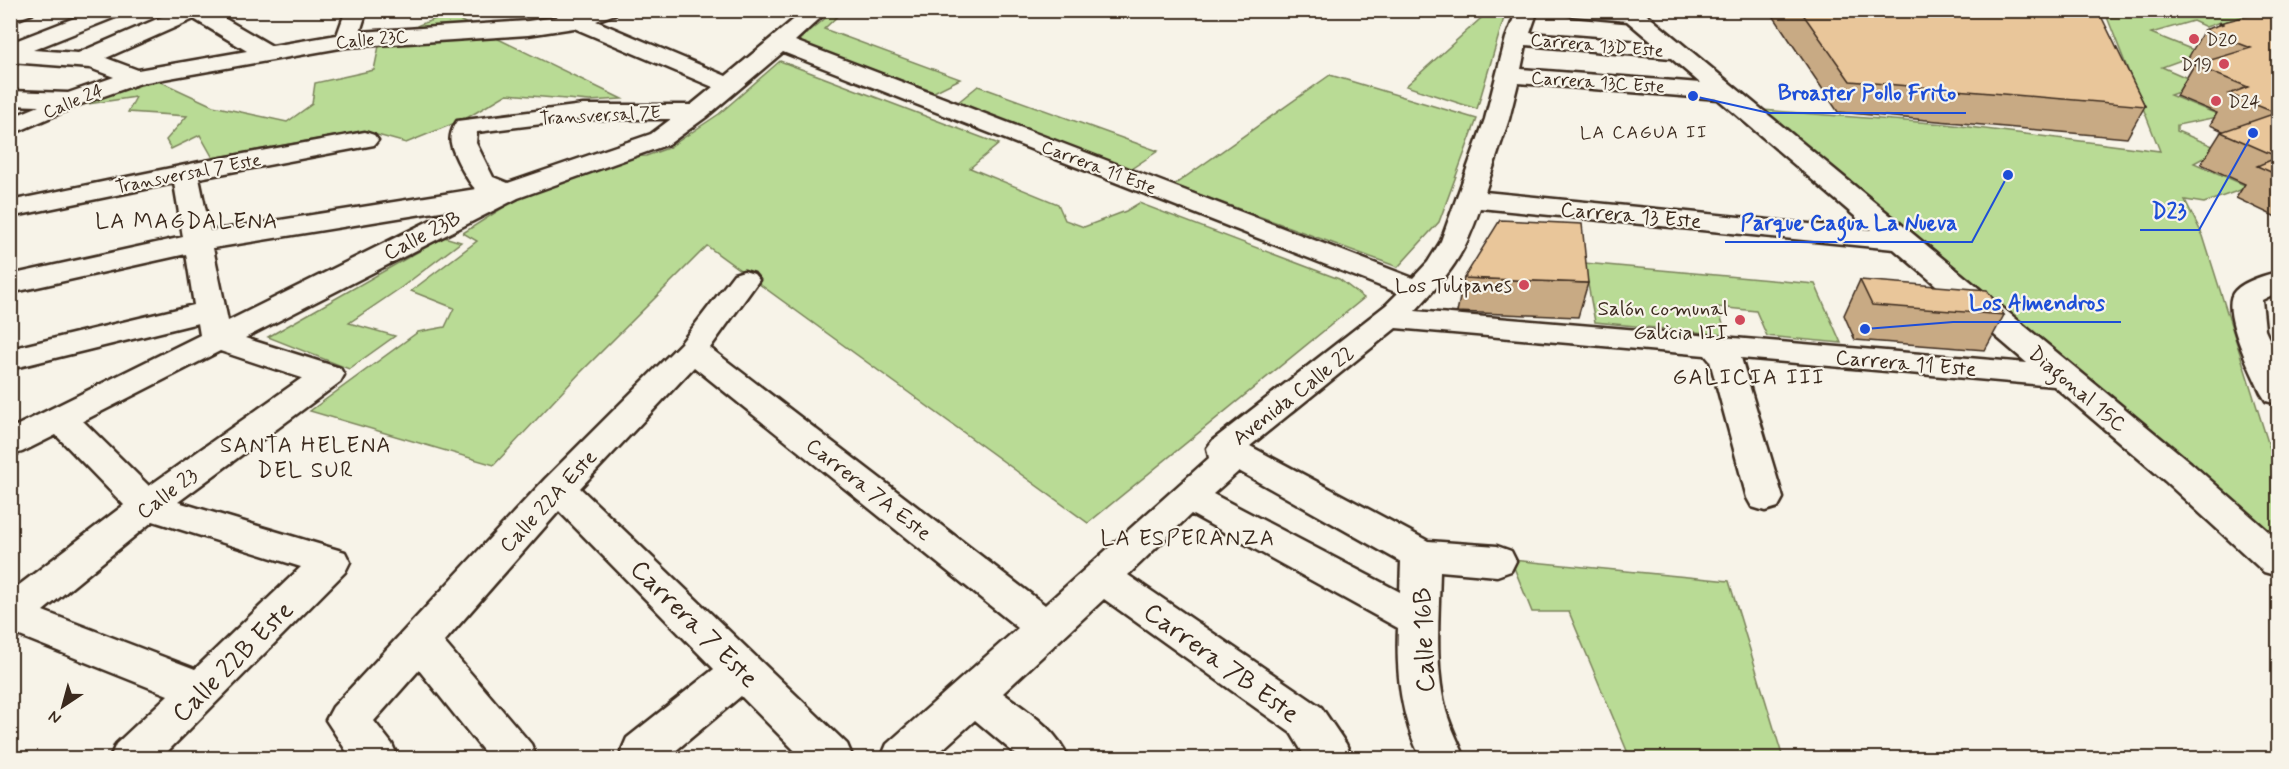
<svg xmlns="http://www.w3.org/2000/svg" width="2289" height="769" font-family="Mynerve,sans-serif">
	<style>
		.green { fill: #b9db95; stroke: #7a825a; stroke-width: 1.5 }
		.lines { fill: none; stroke-linecap: round; stroke-linejoin: round }
		.minor-casing { stroke: #3b2a1e; stroke-width: 5 }
		.minor { fill: #f7f3e8; fill-rule: evenodd }
		.wall { fill: #c8aa84; stroke: #3b2a1e; stroke-width: 1.5 }
		.building { fill: #e9c69a; stroke: #3b2a1e; stroke-width: 1.5 }
		.poi-dot { fill: #d1495b; stroke: #f7f3e8; stroke-width: 2 }
		.labels { text-anchor: middle; stroke-width: 4.5; stroke-linejoin: round; paint-order: stroke }
		.far-street-label { font-size: 18px; fill: #3b2a1e; stroke: #f7f3e8 }
		.far-poi-label { font-size: 18px; fill: #3b2a1e; stroke: #f7f3e8; text-anchor: start }
		.far-neighbourhood-label { font-size: 18px; letter-spacing: 1.5px; fill: #3b2a1e; stroke: #f7f3e8 }
		.street-label { font-size: 21px; fill: #3b2a1e; stroke: #f7f3e8 }
		.poi-label { font-size: 21px; fill: #3b2a1e; stroke: #f7f3e8; text-anchor: end }
		.neighbourhood-label { font-size: 22px; letter-spacing: 1.5px; fill: #3b2a1e; stroke: #f7f3e8 }
		.near-street-label { font-size: 26px; fill: #3b2a1e; stroke: #f7f3e8 }
		.leader { fill: none; stroke: #1d4ed8; stroke-width: 2 }
		.callout-dot { fill: #1d4ed8; stroke: #f7f3e8; stroke-width: 2 }
		.callout-label { font-size: 22px; text-anchor: middle; font-weight: bold; fill: #1d4ed8; stroke: #f7f3e8; stroke-width: 4.5; stroke-linejoin: round; paint-order: stroke }
	</style>
	<rect width="100%" height="100%" fill="#f7f3e8"/>
	<filter id="ink" filterUnits="userSpaceOnUse"><feTurbulence type="fractalNoise" baseFrequency=".0167" numOctaves="2"/><feDisplacementMap in="SourceGraphic" scale="12" xChannelSelector="R" yChannelSelector="G"/><feConvolveMatrix kernelMatrix="1 2 1 2 8 2 1 2 1" color-interpolation-filters="sRGB"/></filter>
	<g filter="url(#ink)">
		<path class="green" d="M459 10 471 11 453 17 622 99 590 101 507 94 465 119 406 143 363 131 213 158 200 135 171 149 166 140 187 116 128 112 136 97 81 105 153 78 213 106 287 122 312 104 315 83 374 70 379 46 419 25Z
			M834 11H843L824 29 960 79 934 92 797 42Z
			M1489 11H1506L1477 109 1406 86Z
			M2278 11 2252 36 2220 22 2206 27 2193 21 2151 33 2201 53 2162 67 2201 84 2170 95 2222 116 2177 125V131L2220 149 2194 163 2249 187 2204 203 2185 200 2203 236 2270 449 2278 462V537L1876 201 1762 110 1945 124 2160 151 2107 17Z
			M780 61 999 144 970 168 1058 204 1065 220 1084 227 1126 211 1139 203 1339 279 1364 298 1088 523 707 246 579 374 494 465 310 411 418 332 445 327 454 308 411 291 477 241 463 233 520 197 624 157 646 156 668 148 719 114Z
			M1330 75 1477 119 1439 222 1398 267 1174 185Z
			M978 86 1158 151 1131 169 957 103Z
			M444 237 461 242 402 287 349 323 395 336 349 369 268 337Z
			M1584 263 1815 284 1841 343 1767 336 1756 311 1718 307 1726 335 1595 322Z
			M1511 560 1729 581 1783 758H1630L1569 612H1532Z"/>
		<g class="lines">
			<g class="minor-casing">
				<path id="minor" d="M10 10H35L32 14 10 22Z
					M95 10H126L123 14 33 50 78 53 178 10H210L272 46 337 35 346 10H367L360 32 528 21 557 17 559 12C567 11 572 14 579 13 592 11 605 10 618 10L615 14 596 21 726 76 805 10H829L795 41 1413 278 1428 262 1441 241 1485 119 1506 38 1517 10H1538L1530 33 1653 43 1627 21 1574 16 1567 14 1564 10H1641L2191 463 2278 540V576L2264 572 2165 481 2054 386 1741 358 1783 498 1778 507 1765 511 1752 507 1747 498 1710 361 1705 355 1396 328 1250 446 1428 541 1497 546 1511 551 1516 561 1511 571 1497 576 1440 571C1439 617 1434 665 1446 711 1451 728 1459 743 1465 758H1421C1401 717 1396 675 1398 628L1191 514 1128 575 1321 707 1346 744 1352 758H1306L1291 733 1104 599 1003 693C1027 711 1057 729 1068 758H1020L975 720 933 758H881L887 744 1018 628 694 367 580 488 847 744 853 758H802L741 696 667 758H624L621 752 627 738 714 669 559 511 444 642 531 744 537 758H489L419 670 374 721 392 744 398 758H351L326 720 333 707 545 479 681 343 734 274 744 271 754 274 759 280 710 348 1045 605 1209 458 1207 448 1213 440 1386 305 1398 293 783 52 706 117 669 144 518 198 245 338 340 368 344 375 340 382 178 502 345 552 350 562 345 572 161 758H110L116 744 168 695 10 632V592L124 505 56 435 22 452 10 456V429L200 335 198 323 10 369V349L194 305 186 254 10 293V275L183 237 174 183 10 217V201L200 162 365 132 374 135 378 140 374 145 199 178 210 231 476 189C469 185 452 152 451 143 449 137 453 126 457 121L583 105H691L713 87 574 28 528 35 346 47 141 83 81 104 10 135V118L39 106 10 105V91L68 93 114 77 90 68 10 62V43ZM194 19 247 51 138 70 106 58ZM1526 45 1671 58 1700 83 1521 69ZM1518 83 1718 99 1871 230 1485 192 1509 119ZM583 119H671L651 134 508 183 493 177 476 143 477 132ZM1480 208 1894 249 2027 363 1415 311C1449 274 1464 257 1480 208ZM453 209 228 321 213 248ZM220 351 302 378 149 486 83 421ZM1239 471 1401 562 1400 592 1213 494ZM153 521 301 567 195 669 43 611Z
					M2278 272V292L2262 300 2265 330 2278 359V404L2266 401 2261 393C2253 375 2218 307 2235 291 2244 281 2265 275 2278 272Z"/>
			</g>
			<use href="#minor" class="minor"/>
		</g>
		<path class="wall" d="M1773 10H2097L2145 106 2127 138 1838 112 1772 14Z
			M2278 10V218L2236 198 2245 184 2201 164 2221 132 2223 131 2210 125 2217 113 2176 96 2194 65 2198 64 2187 60 2204 30 2219 25 2220 23Z
			M1464 278 1588 283 1578 317 1457 312Z
			M1860 280 2004 315 1985 350 1855 340 1844 315Z"/>
		<path class="building" d="M1800 10H2097L2099 12 2145 106 1850 81Z
			M2269 10H2278V175L2257 166 2278 157 2221 132 2276 113 2229 94 2248 87 2194 65 2251 48 2204 30 2223 24 2220 23Z
			M1500 220 1582 224 1588 283 1464 278Z
			M1860 280 1987 290 2004 315 1872 305Z"/>
	</g>
	<g class="poi-dot">
		<circle cx="2194" cy="39" r="6"/>
		<circle cx="2224" cy="64" r="6"/>
		<circle cx="2216" cy="101" r="6"/>
		<circle cx="1524" cy="285" r="6"/>
		<circle cx="1740" cy="320" r="6"/>
	</g>
	<g class="labels">
		<g class="far-street-label">
			<text transform="translate(372 39) rotate(-5)" y="6">Calle 23C</text>
			<text transform="translate(1597 45) rotate(5)" y="6">Carrera 13D Este</text>
			<text transform="translate(1598 82) rotate(4)" y="6">Carrera 13C Este</text>
			<text transform="translate(73 101) rotate(-22)" y="6">Calle 24</text>
			<text transform="translate(600 115) rotate(-3)" y="6">Transversal 7E</text>
			<text transform="translate(1099 167) rotate(21)" y="6">Carrera 11 Este</text>
			<text transform="translate(188 173) rotate(-11)" y="6">Transversal 7 Este</text>
		</g>
		<g class="far-poi-label">
			<text x="2206" y="45">D20</text>
			<text x="2212" y="70" text-anchor="end">D19</text>
			<text x="2228" y="107">D24</text>
		</g>
		<g class="far-neighbourhood-label">
			<text x="1644" y="138">LA CAGUA II</text>
		</g>
		<g class="street-label">
			<text transform="translate(1631 215) rotate(5)" y="7">Carrera 13 Este</text>
			<text transform="translate(422 235) rotate(-27)" y="7">Calle 23B</text>
			<text transform="translate(1906 363) rotate(5)" y="7">Carrera 11 Este</text>
			<text transform="translate(2078 389) rotate(40)" y="7">Diagonal 15C</text>
			<text transform="translate(1293 395) rotate(-38)" y="7">Avenida Calle 22</text>
			<text transform="translate(869 489) rotate(38)" y="7">Carrera 7A Este</text>
			<text transform="translate(167 493) rotate(-37)" y="7">Calle 23</text>
			<text transform="translate(548 501) rotate(-47)" y="7">Calle 22A Este</text>
		</g>
		<g class="poi-label">
			<text x="1512" y="292">Los Tulipanes</text>
			<text x="1728" y="315">Salón comunal<tspan x="1728" dy="24">Galicia III</tspan></text>
		</g>
		<g class="neighbourhood-label">
			<text x="187" y="228">LA MAGDALENA</text>
			<text x="1749" y="384">GALICIA III</text>
			<text x="306" y="452">SANTA HELENA<tspan x="306" dy="25">DEL SUR</tspan></text>
			<text x="1188" y="545">LA ESPERANZA</text>
		</g>
		<g class="near-street-label">
			<text transform="translate(695 623) rotate(45)" y="9">Carrera 7 Este</text>
			<text transform="translate(1423 640) rotate(-92)" y="9">Calle 16B</text>
			<text transform="translate(232 661) rotate(-45)" y="9">Calle 22B Este</text>
			<text transform="translate(1222 662) rotate(36)" y="9">Carrera 7B Este</text>
		</g>
	</g>
	<path class="leader" d="M1693 96L1769 113H1966M2253 133L2199 230H2140M2008 175L1972 242H1725M1865 329L1953 322H2121"/>
	<g class="callout-dot">
		<circle cx="1693" cy="96" r="6"/>
		<circle cx="2253" cy="133" r="6"/>
		<circle cx="2008" cy="175" r="6"/>
		<circle cx="1865" cy="329" r="6"/>
	</g>
	<g class="callout-label">
		<text x="1867" y="100">Broaster Pollo Frito</text>
		<text x="2169" y="218">D23</text>
		<text x="1849" y="230">Parque Cagua La Nueva</text>
		<text x="2037" y="310">Los Almendros</text>
	</g>
	<rect width="2289" height="769" fill="none" stroke="#f7f3e8" stroke-width="36"/>
	<rect x="18" y="18" width="2253" height="733" fill="none" stroke="#3b2a1e" stroke-width="2" filter="url(#ink)"/>
	<g transform="translate(63 706) rotate(216)" stroke="#f7f3e8" stroke-width="4.5" paint-order="stroke">
	<path d="M0-4.5L10 22L0 15L-10 22Z" fill="#3b2a1e"/>
	<text y="-9" font-size="16" font-weight="bold" text-anchor="middle" fill="#3b2a1e">N</text>
	</g>
</svg>
